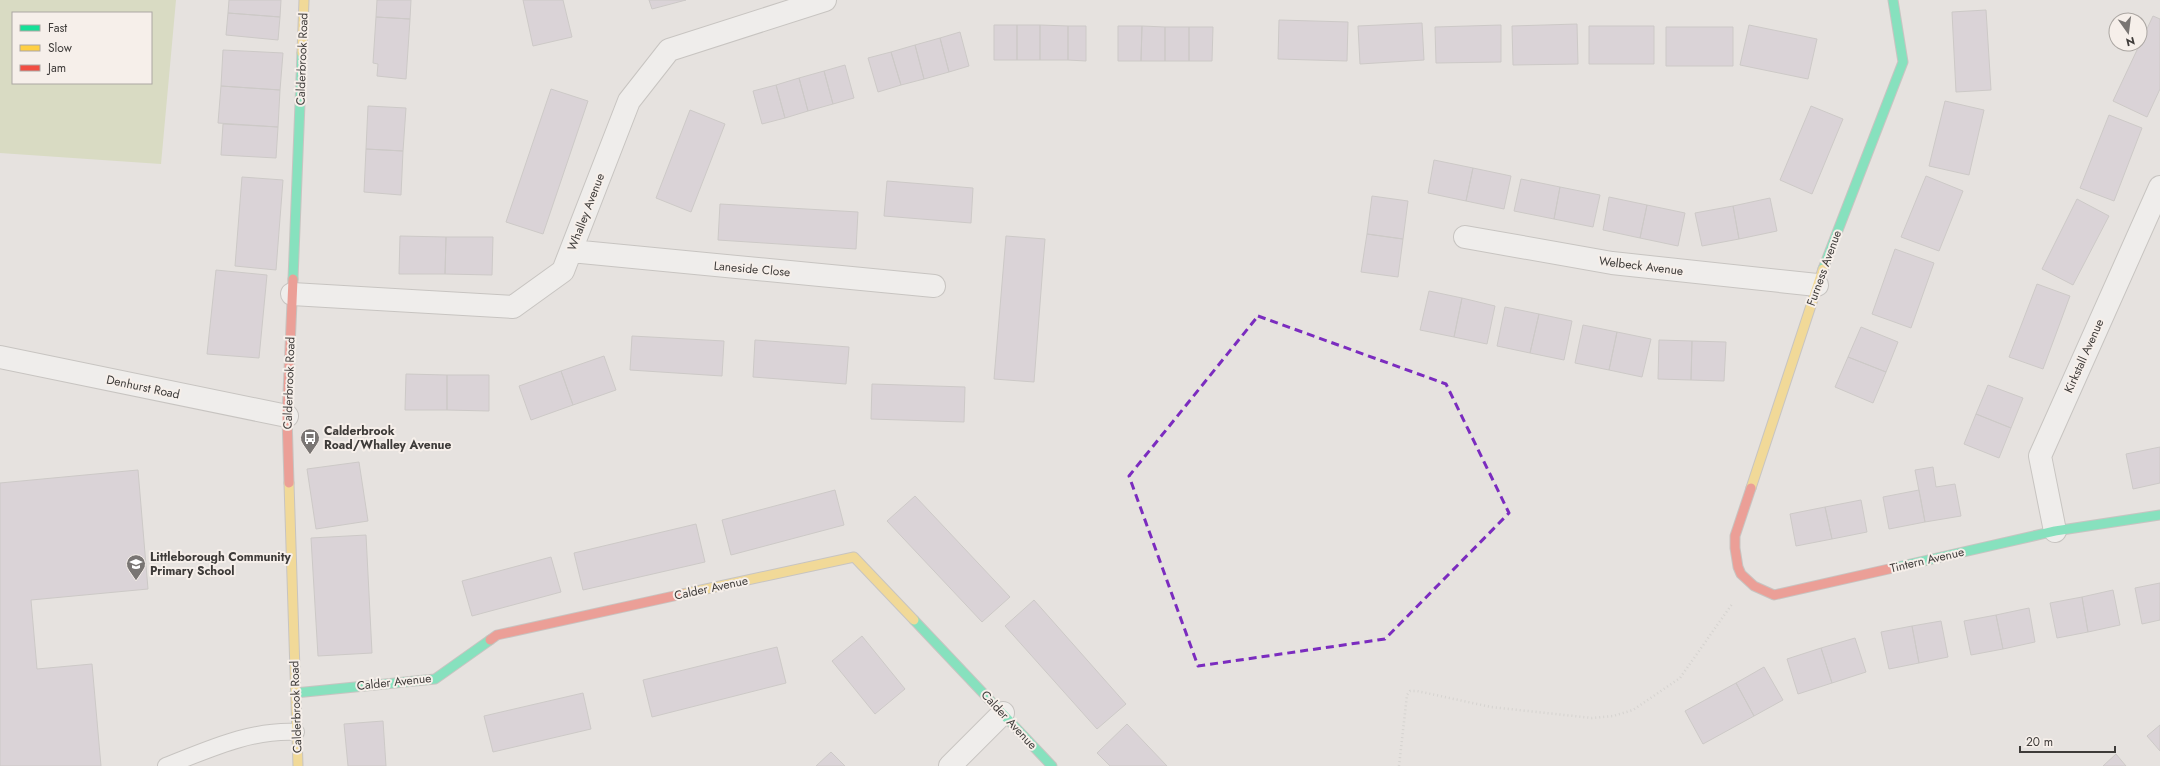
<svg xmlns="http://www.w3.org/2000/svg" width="2160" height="766" font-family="Jost,sans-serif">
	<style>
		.green { fill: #c9d3a2; fill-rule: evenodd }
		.building { fill: #cdc1ce; stroke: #aeabab }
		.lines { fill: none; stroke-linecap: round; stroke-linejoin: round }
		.lane-casing { stroke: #a3a09e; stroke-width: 18 }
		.street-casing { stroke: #a3a09e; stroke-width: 24 }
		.fast-casing { stroke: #a3a09e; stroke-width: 11 }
		.slow-casing { stroke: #a3a09e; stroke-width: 11 }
		.jam-casing { stroke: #a3a09e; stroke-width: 11 }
		.path { stroke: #c2c1bf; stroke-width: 2.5; stroke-dasharray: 1 3; stroke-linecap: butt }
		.lane { stroke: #fbfbfa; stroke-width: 16 }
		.street { stroke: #fbfbfa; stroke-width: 22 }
		.fast { stroke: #16e098; stroke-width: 9 }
		.slow { stroke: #ffcf43; stroke-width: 9 }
		.jam { stroke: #f24e42; stroke-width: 9 }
		.marked { fill: none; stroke: #7b2cbf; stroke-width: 3; stroke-dasharray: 8 5; stroke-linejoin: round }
		.labels { text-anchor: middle; stroke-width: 4; stroke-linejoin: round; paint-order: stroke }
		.street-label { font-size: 12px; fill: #3e3b39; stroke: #f6efea }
		.poi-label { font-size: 12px; font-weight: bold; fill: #3e3b39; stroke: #f6efea; text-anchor: start }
	</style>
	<rect width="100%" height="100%" fill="#e6e2df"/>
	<path class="green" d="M0 0H176L161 164 0 153ZM13 13H151V83H13Z"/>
	<path class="building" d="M229 0H281L280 17 228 13Z
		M377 0H411L410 19 376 17Z
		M523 0H563L572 37 533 46Z
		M649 0H686L652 9Z
		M1986 10 1991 90 1956 92 1952 12Z
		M228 13 280 17 278 40 226 35Z
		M2153 16 2160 19V89L2147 117 2113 101Z
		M376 17 410 19 406 79 377 76 378 64 373 63Z
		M1279 20 1348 22 1347 61 1278 59Z
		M1422 23 1424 60 1360 64 1358 26Z
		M1577 24 1578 64 1513 65 1512 26Z
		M994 25H1017V60H994Z
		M1017 25H1040V60H1017Z
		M1040 25 1068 26V60H1040Z
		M1501 25V62L1436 63 1435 27Z
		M1749 25 1817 39 1808 79 1740 65Z
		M1068 26H1086V61L1068 60Z
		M1118 26H1142L1141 61H1118Z
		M1142 26 1165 27V61H1141Z
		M1589 26H1654V64H1589Z
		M1165 27H1189V61H1165Z
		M1189 27H1213L1212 61H1189Z
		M1666 27H1733V66H1666Z
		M960 32 969 66 949 72 940 38Z
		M940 38 949 72 924 79 915 45Z
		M915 45 924 79 901 85 891 52Z
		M223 50 283 53 280 90 221 86Z
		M891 52 901 85 878 92 868 58Z
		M845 65 854 98 833 104 824 71Z
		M824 71 833 104 808 111 799 78Z
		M799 78 808 111 785 118 776 85Z
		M776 85 785 118 762 124 753 91Z
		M221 86 280 90 278 127 218 123Z
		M551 89 588 101 543 234 506 222Z
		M1945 101 1984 110 1969 175 1929 166Z
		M368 106 406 108 403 151 366 149Z
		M1811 106 1843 119 1812 194 1780 180Z
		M690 110 725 124 691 212 656 198Z
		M2109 115 2142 128 2114 201 2080 188Z
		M223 124 278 127 276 158 221 155Z
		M366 149 403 151 401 195 364 192Z
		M1434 160 1473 168 1466 201 1428 193Z
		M1473 168 1511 176 1504 209 1466 201Z
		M1926 176 1963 191 1939 251 1901 237Z
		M242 177 283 180 276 270 235 266Z
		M1521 179 1560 187 1554 219 1514 211Z
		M887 181 973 188 971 223 884 216Z
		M1560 187 1600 195 1593 227 1554 219Z
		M1372 196 1408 201 1403 239 1367 234Z
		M1609 197 1647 205 1640 238 1603 230Z
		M1770 198 1777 231 1739 239 1733 206Z
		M2077 199 2109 216 2073 285 2042 269Z
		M720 204 858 212 856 249 718 240Z
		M1647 205 1685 213 1678 246 1640 238Z
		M1733 206 1739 239 1702 246 1695 213Z
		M1367 234 1403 239 1398 277 1361 272Z
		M400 236 446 237 445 274H399Z
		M1006 236 1045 239 1034 382 994 379Z
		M446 237H493L492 275 445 274Z
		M1895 249 1934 263 1911 328 1872 314Z
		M216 270 267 275 259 358 207 354Z
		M2037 284 2070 296 2043 369 2009 357Z
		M1429 291 1462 298 1454 337 1420 330Z
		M1462 298 1495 306 1487 344 1454 337Z
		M1505 307 1539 314 1530 353 1497 346Z
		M1539 314 1572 321 1564 360 1530 353Z
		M1583 325 1617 332 1609 370 1575 363Z
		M1861 327 1898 342 1886 372 1848 357Z
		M1617 332 1651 339 1642 377 1609 370Z
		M632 336 724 341 722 376 630 370Z
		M755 340 849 347 846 384 753 377Z
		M1659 340 1692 341 1691 380 1658 379Z
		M1692 341 1726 342 1724 381 1691 380Z
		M604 356 616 390 573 405 561 371Z
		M1848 357 1886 372 1873 403 1835 387Z
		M561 371 573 405 531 420 519 386Z
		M406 374 447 375V410H405Z
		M447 375H489V411L447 410Z
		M872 384 965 387 964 422 871 419Z
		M1988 385 2023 398 2011 428 1976 414Z
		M1976 414 2011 428 1999 458 1964 444Z
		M2160 447V483L2133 489 2126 454Z
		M359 462 368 521 316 529 307 469Z
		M1933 467 1936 487 1955 484 1961 516 1925 522 1915 470Z
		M138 470 148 589 31 600 37 669 92 664 101 766H0V483Z
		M835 490 844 525 731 555 722 520Z
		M1919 490 1925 522 1889 529 1883 497Z
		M915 496 1010 597 982 622 887 521Z
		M1861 500 1867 532 1832 539 1825 507Z
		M1825 507 1832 539 1796 546 1790 514Z
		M696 524 705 562 583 590 574 553Z
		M366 535 372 653 318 656 311 538Z
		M551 557 561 592 472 616 462 581Z
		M2160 583V620L2142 624 2135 588Z
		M2113 590 2120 625 2088 632 2082 597Z
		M2082 597 2088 632 2057 638 2050 603Z
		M1034 600 1126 704 1097 729 1005 626Z
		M2029 608 2035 642 2003 649 1996 615Z
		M1996 615 2003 649 1971 655 1964 621Z
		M1941 621 1948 657 1919 663 1912 626Z
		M1912 626 1919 663 1889 669 1881 632Z
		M862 636 905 689 875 714 832 661Z
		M1855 638 1866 672 1832 683 1821 648Z
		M777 647 786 683 652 717 643 680Z
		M1821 648 1832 683 1798 694 1787 659Z
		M1764 667 1783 700 1754 716 1736 683Z
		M1736 683 1754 716 1703 744 1685 711Z
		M583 693 591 729 493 752 484 716Z
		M383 721 386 766H348L344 724Z
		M1127 724 1167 766H1110L1097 753Z
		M2160 725V751L2147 736Z
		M831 752 845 766H816Z
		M2116 754 2126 766H2103Z"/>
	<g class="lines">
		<g class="lane-casing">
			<path id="lane" d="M166 766C210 749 249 730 296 732"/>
		</g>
		<g class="street-casing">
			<path id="street" d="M1465 237 1612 263 1817 285
				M571 251 934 286
				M292 294 513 307 563 271 629 101 669 50 825 0
				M0 357 287 416
				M2055 531 2040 456 2160 187
				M950 766 1003 713"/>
		</g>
		<g class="fast-casing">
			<path id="fast" d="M1823 269 1903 62 1893 0
				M293 279 302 53
				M1893 568 2055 531 2160 515
				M914 620 1052 766
				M295 693 435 679 490 640"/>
		</g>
		<g class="slow-casing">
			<path id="slow" d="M302 53 304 0
				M289 483 298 766
				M1751 488 1823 269
				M683 594 854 557 914 620"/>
		</g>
		<g class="jam-casing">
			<path id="jam" d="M289 483 287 416 293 279
				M1751 488 1735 536V548L1738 567 1741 574 1754 586 1774 595 1893 568
				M490 640 497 635 683 594"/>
		</g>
		<path class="path" d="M1399 766 1407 695 1410 691H1417L1491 707 1592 718 1613 716 1633 710 1680 678 1732 604"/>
		<use href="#lane" class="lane"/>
		<use href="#street" class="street"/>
		<use href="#fast" class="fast"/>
		<use href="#slow" class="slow"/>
		<use href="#jam" class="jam"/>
	</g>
	<path d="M0 0H2160V766H0ZM1258 316 1446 384 1509 513 1385 639 1198 666 1129 476Z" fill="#e6e2df" fill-opacity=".55" fill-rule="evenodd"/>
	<path class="marked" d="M1258 316 1446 384 1509 513 1385 639 1198 666 1129 476Z"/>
	<defs>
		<g id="bus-pin" transform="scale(1)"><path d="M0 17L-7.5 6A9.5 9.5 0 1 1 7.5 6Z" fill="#797573" stroke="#f6efea"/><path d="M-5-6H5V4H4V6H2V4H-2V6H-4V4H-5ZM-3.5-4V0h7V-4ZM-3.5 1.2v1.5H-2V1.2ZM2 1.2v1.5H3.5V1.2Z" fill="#fff"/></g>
		<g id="school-pin" transform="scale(1)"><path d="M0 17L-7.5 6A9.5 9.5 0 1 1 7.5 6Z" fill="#797573" stroke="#f6efea"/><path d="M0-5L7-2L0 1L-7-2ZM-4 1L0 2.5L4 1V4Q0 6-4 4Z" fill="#fff"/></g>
	</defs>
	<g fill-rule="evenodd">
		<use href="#bus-pin" x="310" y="438"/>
		<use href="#school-pin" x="136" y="564"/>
	</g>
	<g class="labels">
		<g class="street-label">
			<text transform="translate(302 59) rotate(-88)" y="4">Calderbrook Road</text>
			<text transform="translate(586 212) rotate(-69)" y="4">Whalley Avenue</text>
			<text transform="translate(1641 266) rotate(7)" y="4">Welbeck Avenue</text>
			<text transform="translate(1824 268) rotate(-70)" y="4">Furness Avenue</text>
			<text transform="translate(752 269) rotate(5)" y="4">Laneside Close</text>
			<text transform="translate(2084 356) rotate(-66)" y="4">Kirkstall Avenue</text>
			<text transform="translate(289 383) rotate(-88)" y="4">Calderbrook Road</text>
			<text transform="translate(143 387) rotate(12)" y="4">Denhurst Road</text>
			<text transform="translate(1927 560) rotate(-13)" y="4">Tintern Avenue</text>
			<text transform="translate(711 588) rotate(-12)" y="4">Calder Avenue</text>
			<text transform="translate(394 682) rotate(-6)" y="4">Calder Avenue</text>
			<text transform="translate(296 707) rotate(-92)" y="4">Calderbrook Road</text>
			<text transform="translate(1009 720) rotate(47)" y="4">Calder Avenue</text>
		</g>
		<g class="poi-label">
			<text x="324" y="435">Calderbrook<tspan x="324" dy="14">Road/Whalley Avenue</tspan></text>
			<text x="150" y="561">Littleborough Community<tspan x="150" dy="14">Primary School</tspan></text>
		</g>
	</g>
	<rect x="12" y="12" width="140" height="72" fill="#f6efea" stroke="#aca7a3"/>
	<rect x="20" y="25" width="20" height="6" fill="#16e098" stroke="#aca7a3"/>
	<text x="48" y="32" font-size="12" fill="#3e3b39">Fast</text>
	<rect x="20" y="45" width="20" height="6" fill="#ffcf43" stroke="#aca7a3"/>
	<text x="48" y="52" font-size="12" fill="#3e3b39">Slow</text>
	<rect x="20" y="65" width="20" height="6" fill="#f24e42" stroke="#aca7a3"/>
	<text x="48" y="72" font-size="12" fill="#3e3b39">Jam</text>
	<g transform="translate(2128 32) rotate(166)"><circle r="19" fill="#f6efea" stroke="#aca7a3"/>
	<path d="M0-3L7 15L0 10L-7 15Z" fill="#797573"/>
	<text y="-6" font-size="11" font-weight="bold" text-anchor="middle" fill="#3e3b39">N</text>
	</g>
	<path d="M2020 746v6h95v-6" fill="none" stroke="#3e3b39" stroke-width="2"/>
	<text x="2026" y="746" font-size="12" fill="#3e3b39" stroke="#f6efea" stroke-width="3" paint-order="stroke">20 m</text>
</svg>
